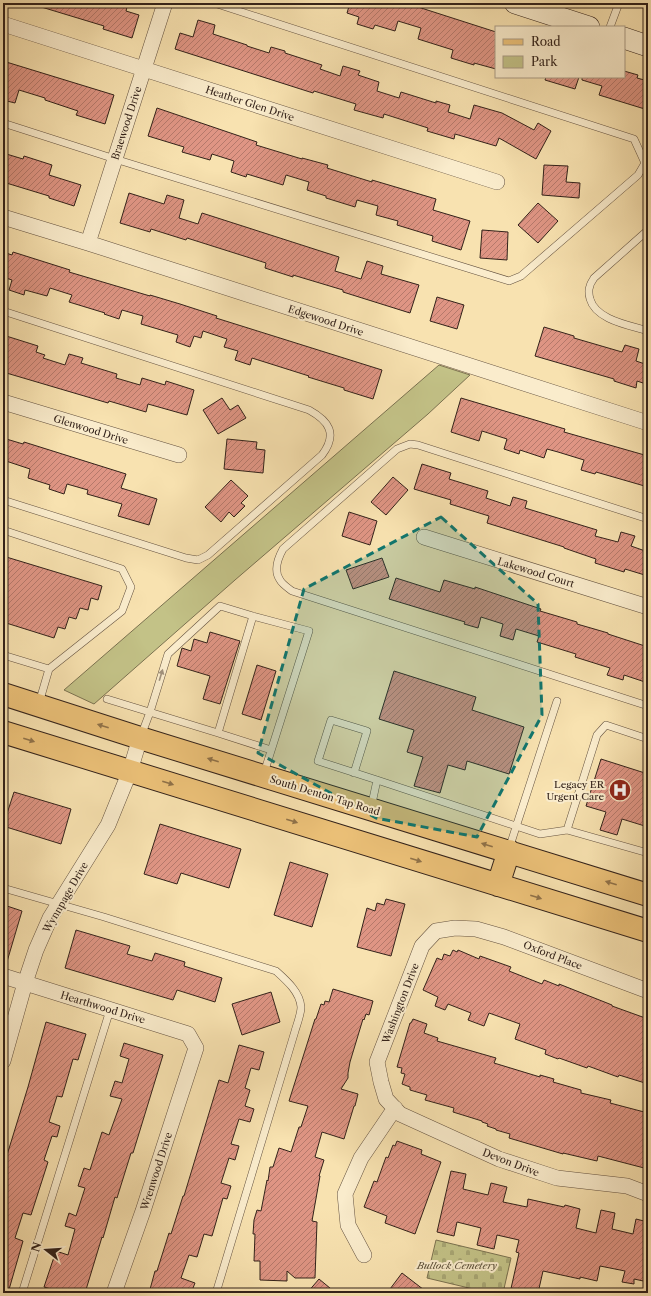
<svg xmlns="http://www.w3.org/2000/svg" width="651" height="1296" font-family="'Libre Caslon Text',serif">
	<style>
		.green { fill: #c3c287; stroke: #7b7250 }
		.cemetery { fill: url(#cemetery-stones); stroke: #7b7250 }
		.building { fill: url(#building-hatch); stroke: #33221a }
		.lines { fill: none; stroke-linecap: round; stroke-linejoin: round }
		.lane-casing { stroke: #645240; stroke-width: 8 }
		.street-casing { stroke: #645240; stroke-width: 16 }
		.secondary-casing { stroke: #33221a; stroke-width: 22 }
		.primary-casing { stroke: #33221a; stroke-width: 24 }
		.lane { stroke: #faeccc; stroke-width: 7 }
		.street { stroke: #faeccc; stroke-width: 15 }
		.secondary { stroke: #faeccc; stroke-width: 21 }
		.primary { stroke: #ecc178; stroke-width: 22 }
		.oneway { fill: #a0917c }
		.oneway2 { fill: #907249 }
		.marked { fill: #0f766e; fill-opacity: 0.2; stroke: #0f766e; stroke-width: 3; stroke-dasharray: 8 5; stroke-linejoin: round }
		.labels { text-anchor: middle; stroke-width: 4; stroke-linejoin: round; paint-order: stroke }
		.street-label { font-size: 10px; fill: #33221a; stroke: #faeccc }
		.poi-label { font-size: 10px; fill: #33221a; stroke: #faeccc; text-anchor: end }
		.park-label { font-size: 10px; font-style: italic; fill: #5e523b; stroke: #faeccc }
	</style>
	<defs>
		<pattern id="cemetery-stones" width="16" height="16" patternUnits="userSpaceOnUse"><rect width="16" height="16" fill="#c3c287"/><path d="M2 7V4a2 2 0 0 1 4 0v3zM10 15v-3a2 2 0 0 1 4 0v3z" fill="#a8a674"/></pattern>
		<pattern id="building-hatch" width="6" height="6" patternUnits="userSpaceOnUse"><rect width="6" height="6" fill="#df9584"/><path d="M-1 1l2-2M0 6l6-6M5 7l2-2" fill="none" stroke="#b5796b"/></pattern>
	</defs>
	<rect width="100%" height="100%" fill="#f8e2b0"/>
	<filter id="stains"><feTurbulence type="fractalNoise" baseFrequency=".005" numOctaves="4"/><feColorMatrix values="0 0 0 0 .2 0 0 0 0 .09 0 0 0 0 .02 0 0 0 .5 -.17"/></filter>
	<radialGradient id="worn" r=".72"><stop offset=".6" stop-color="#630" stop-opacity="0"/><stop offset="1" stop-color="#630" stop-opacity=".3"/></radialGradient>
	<path class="green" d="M439 365 470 375 428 414 235 580 94 704 64 690Z"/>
	<path class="cemetery" d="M436 1240 511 1258 503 1293H490L427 1278Z"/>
	<path class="building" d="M39 3H128L126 11 139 15 132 38 103 29 104 26 38 6Z
		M350 3H410L415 5V6L496 32V69L474 63V65L451 58 453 50 418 39 421 28 398 21 395 31 375 25 373 29 357 24 359 17 347 13Z
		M198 20 215 25 213 34 247 45V46L269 53 271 47 285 51V53L322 65 320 69 340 76 343 66 360 71 358 75 379 82 377 91 399 98 401 92 436 103V101L450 105 448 112 470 119 474 105 502 113 534 130 538 123 551 131 536 159 499 138 496 146 455 134 454 139 427 131 428 128 384 114 383 118 354 110 356 104 314 91 313 93 175 49 180 33 193 37Z
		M3 61 114 95 105 124 76 115 78 111 45 100V98L19 90 15 103 3 100Z
		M624 71 638 75 637 78 648 81V110L599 95 602 86 582 80V77H624Z
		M546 77H579L575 89 545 80Z
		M157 108 257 142 256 145 302 159V158L328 165 327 168 372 182V180L436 199 433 210 470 221 461 250 432 241 433 236 397 225 398 221 376 215 378 206 357 200 355 207 326 198V196L307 190 309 182 286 175 283 185 247 174 246 177 231 172 234 161 212 154 210 160 182 152 184 147 148 136Z
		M3 153 23 159 24 156 52 165 49 175 81 185 74 206 49 198V196L3 182Z
		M544 165 568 166 566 182 580 183 579 198 542 195Z
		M129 193 164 204 167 195 184 200 179 218 198 224 202 213 339 257 335 271 361 279 367 261 383 266 381 274 419 285 410 313 343 292V290L293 275V277L265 268 266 263 187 238 186 240 151 229 150 232 120 223Z
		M538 203 558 221 538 243 518 225Z
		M482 230 508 232 507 260 480 258Z
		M3 252 12 255 13 252 70 270 69 272 150 296V295L180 304 217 316 216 318 382 370 373 399 344 390V388L308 377 309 376 252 358 250 365 235 360 238 351 224 347 227 339 203 331 201 338 194 336 190 347 176 342 178 335 141 324 143 316 122 310 119 319 104 314 105 313 69 302 72 295 50 288 47 296 25 290 24 295 9 290 12 280 3 277Z
		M437 297 464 305 457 329 430 321Z
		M544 327 574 336V338L622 352 625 345 639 349 636 361 648 365V375L646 384 637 381 636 388 614 381V379L535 356Z
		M3 335 38 346 36 352 45 355 43 358 65 365 69 354 83 358 81 363 117 374 116 378 140 385 142 378 165 385 166 381 194 390 187 415 148 404 146 412 109 401 108 403 3 372Z
		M222 398 230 410 238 405 246 418 218 434 203 410Z
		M461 398 565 429 564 432 648 456V487L596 472 595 474 581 470 584 460 558 452 547 449 544 458 520 450 519 454 504 449 507 439 482 431 479 441 451 432Z
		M3 438 23 444 24 442 126 474 121 488 157 499 149 525 118 516 122 504 87 494 88 490 67 484 64 494 49 489 50 485 28 478 30 469 3 460Z
		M227 439 257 442 256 449 265 450 263 473 224 469Z
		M422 464 451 473 449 479 488 491 486 498 510 506 513 497 527 501 525 508 597 530 595 536 618 542 621 532 635 536 631 546 648 552V576L625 569 624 572 595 563 596 559 564 548V547L487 523 489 516 450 504 451 500 414 489Z
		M393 477 408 490 386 515 371 502Z
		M231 480 248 496 241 503 245 506 234 517 229 512 221 522 205 507Z
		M349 512 377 521 370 545 342 536Z
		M3 556 102 586 98 600 91 598 88 610 80 608 76 619 69 617 65 629 58 627 54 638 3 622Z
		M382 558 389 577 353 589 346 570Z
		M396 578 440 592 444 580 475 589V587L541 609 540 611 577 622V624L608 633V634L648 647V683L624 675 623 680 607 675 610 668 575 657 576 654 537 642 539 636 516 629 513 640 500 636 503 624 481 617 478 628 464 624 465 622 389 599Z
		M210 632 240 641 220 704 203 699 210 676 177 666 182 648 191 651 194 639 207 643Z
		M257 665 276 671 261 720 242 714Z
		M394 671 476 697 472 710 524 727 509 774 467 761 465 770 448 765 440 793 414 786 423 757 407 752 414 730 379 719Z
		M601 759 648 774V827L622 819 617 835 600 830 606 812 586 806Z
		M14 792 71 809 61 844 3 826Z
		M160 824 241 849 229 888 181 873 177 884 144 874Z
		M290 862 328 874 312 927 274 915Z
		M386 899 405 904 391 956 357 947 367 908 375 911 377 903 384 905Z
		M7 906 22 911 6 965 3 964V919Z
		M76 930 130 946 127 954 152 961 155 953 185 962 184 966 222 978 215 1002 177 990 173 1000 65 968Z
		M453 950 457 952 458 950 479 959 480 956 511 967 509 971 542 984 544 980 559 986V984L612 1005V1006L648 1019V1074L645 1083 619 1075 618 1077 588 1066 587 1068 559 1058 558 1059 545 1054 546 1050 515 1039 520 1024 489 1013 484 1026 468 1020 471 1013 448 1004 445 1010 435 1006 438 997 423 990 437 958 442 960 444 954 450 956Z
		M333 989 373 1001 369 1015 366 1014 364 1020 363 1019 350 1062 348 1073V1078L341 1089 358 1094 355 1106H354L344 1139 322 1132 315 1157 324 1160 319 1176H320L312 1221 317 1222 315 1278H295L287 1271V1281L260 1280V1261H254L255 1234H253L254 1220 257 1210 261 1211 267 1180 268 1181 270 1167H273L279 1148 291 1152 299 1127H301L308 1106 289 1101 315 1019H316L321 1004 324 1005 325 1001 329 1002Z
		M271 992 280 1022 242 1035 232 1004Z
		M413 1019 427 1024 424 1033 438 1038 437 1041 496 1058 494 1063 540 1077V1075L554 1079 553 1082 581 1090V1093L611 1100 610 1103 648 1113V1169L598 1156 597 1161 563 1153V1154L509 1138 510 1134 496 1130V1129L487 1126 488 1124 482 1122V1121L453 1112 454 1108 425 1100 427 1095 410 1090V1087L402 1084 405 1074 401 1073 402 1068 397 1067 410 1023H411Z
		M46 1022 86 1034 78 1060 73 1059 62 1097 57 1096 49 1122 60 1126 57 1137 52 1136 44 1160 48 1162 31 1215 23 1213 15 1238 23 1241 8 1293H3V1168L28 1087Z
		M124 1043 163 1055 133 1153H131L117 1198 115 1197 103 1238 102 1237 85 1293H49L51 1289 44 1287 56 1251 68 1255 75 1229 65 1226 69 1213 76 1216 85 1188 78 1186 84 1168 90 1170 102 1132 109 1135 122 1099 110 1096 115 1081 122 1083 129 1059 120 1056Z
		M239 1045 264 1052 259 1070 251 1068 245 1088 250 1090 245 1106 254 1109 250 1122 239 1119 231 1144 239 1146 235 1160 229 1158 221 1183 231 1186 227 1199 223 1198 212 1236 204 1234 197 1257 189 1255 181 1278 195 1283 191 1293H149L155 1271H157L169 1233 171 1234 183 1196H184L219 1080 228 1083Z
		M397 1141 422 1150 421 1154 441 1162 415 1234 385 1223 387 1216 364 1207 374 1181 377 1182 386 1157 388 1158 393 1145 395 1146Z
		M451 1171 466 1174 463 1189 488 1195 491 1183 507 1187 503 1202 527 1207 528 1199 564 1207 565 1205 580 1209 576 1228 596 1233 601 1210 615 1213 612 1229 633 1234 636 1219 648 1222V1282L634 1279V1284L622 1282 625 1271 600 1266 597 1281 580 1277V1279L543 1271 538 1293H510L519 1253 516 1252 519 1240 497 1235 494 1249 477 1245 481 1228 457 1222 454 1236 437 1232Z
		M402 1273 428 1293H387Z
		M319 1279 336 1293H307Z"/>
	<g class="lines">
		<g class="lane-casing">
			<path id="lane" d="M610 27 619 3
				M3 123 115 159 509 281 521 276 638 175 645 163 634 139 214 3
				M648 230 594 278C593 280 590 284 590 286 588 290 589 295 590 299 596 320 629 325 648 331
				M3 311 309 410C329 421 338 434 322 455L208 555 198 560 186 558 3 500
				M648 519 418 445 410 444 397 449 283 549C278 558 273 570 280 580 282 584 288 588 292 591L648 706
				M3 530 122 569 131 587 122 611 49 669
				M3 655 49 669 39 703
				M107 699 218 733 253 616 309 631 264 773
				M218 733 271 750
				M141 736 150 712 168 654 220 606 253 616
				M354 773 367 731 331 720 318 761 377 780
				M371 808 377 780 540 834 567 830 648 853
				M567 830 597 735 606 725 648 739
				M509 849 516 827 557 701
				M3 888 104 917 276 971C286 980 300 992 301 1007 301 1014 297 1024 295 1031L216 1293
				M22 1293 110 1010"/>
		</g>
		<g class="street-casing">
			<path id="street" d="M3 24 497 182
				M3 217 88 243 648 423
				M88 243 165 3
				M3 402 179 455
				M424 537 648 607
				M3 976 188 1034 196 1048 143 1211 114 1293
				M648 991 504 937 476 929 455 928 436 931 422 946 377 1062 381 1082 386 1099 400 1114 499 1159 557 1178 627 1186 648 1194
				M3 1061 25 983 36 950 50 918 108 825 130 771 140 738
				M364 1255 348 1225 345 1194 361 1158 395 1108"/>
		</g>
		<g class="secondary-casing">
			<path id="secondary" d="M515 3 589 27
				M624 38 648 46"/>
		</g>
		<g class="primary-casing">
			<path id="primary" d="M3 694 140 738 648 895
				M3 732 648 931
				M498 885 509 851"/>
		</g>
		<use href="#lane" class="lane"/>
		<use href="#street" class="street"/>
		<use href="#secondary" class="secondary"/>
		<use href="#primary" class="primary"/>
	</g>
	<defs><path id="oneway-solid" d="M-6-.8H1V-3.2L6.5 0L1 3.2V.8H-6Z"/></defs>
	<use class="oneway" href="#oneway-solid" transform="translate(161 675) rotate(-73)"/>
	<g class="oneway2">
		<use href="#oneway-solid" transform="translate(103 726) rotate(-162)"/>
		<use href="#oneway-solid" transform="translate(29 740) rotate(17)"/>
		<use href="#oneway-solid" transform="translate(213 760) rotate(-163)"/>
		<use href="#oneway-solid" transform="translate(168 783) rotate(17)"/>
		<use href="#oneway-solid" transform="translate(292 821) rotate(17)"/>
		<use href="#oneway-solid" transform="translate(487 845) rotate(-163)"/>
		<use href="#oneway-solid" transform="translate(416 860) rotate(17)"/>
		<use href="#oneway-solid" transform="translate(611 883) rotate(-163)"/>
		<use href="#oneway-solid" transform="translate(536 897) rotate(17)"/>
	</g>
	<path class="marked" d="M441 517 538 604 542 715 477 837 376 818 258 753 304 589Z"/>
	<defs>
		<g id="hospital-disc" transform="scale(1.15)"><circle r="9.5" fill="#8f2418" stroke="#faeccc"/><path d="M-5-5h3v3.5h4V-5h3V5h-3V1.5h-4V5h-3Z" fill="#fff"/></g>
	</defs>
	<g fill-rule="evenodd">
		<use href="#hospital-disc" x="620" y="790"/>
	</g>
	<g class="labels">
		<g class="street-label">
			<text transform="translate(250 103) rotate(18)" y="4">Heather Glen Drive</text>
			<text transform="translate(126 123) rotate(-72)" y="4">Braewood Drive</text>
			<text transform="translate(326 320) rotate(18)" y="4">Edgewood Drive</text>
			<text transform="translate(91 429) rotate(17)" y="4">Glenwood Drive</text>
			<text transform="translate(536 572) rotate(17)" y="4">Lakewood Court</text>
			<text transform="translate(325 795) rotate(17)" y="4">South Denton Tap Road</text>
			<text transform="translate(65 897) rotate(-60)" y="4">Wynnpage Drive</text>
			<text transform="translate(553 955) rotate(21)" y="4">Oxford Place</text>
			<text transform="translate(400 1003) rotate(-69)" y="4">Washington Drive</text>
			<text transform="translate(103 1007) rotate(17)" y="4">Hearthwood Drive</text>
			<text transform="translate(511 1162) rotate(21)" y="4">Devon Drive</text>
			<text transform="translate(156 1171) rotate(-72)" y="4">Wrenwood Drive</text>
		</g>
		<g class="poi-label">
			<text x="604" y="788">Legacy ER<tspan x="604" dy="12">Urgent Care</tspan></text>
		</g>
		<g class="park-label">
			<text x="457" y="1269">Bullock Cemetery</text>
		</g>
	</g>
	<rect width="651" height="1296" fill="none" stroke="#f8e2b0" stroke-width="16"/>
	<rect x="4" y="4" width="643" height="1288" fill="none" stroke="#33221a" stroke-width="2"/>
	<rect x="8" y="8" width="635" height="1280" fill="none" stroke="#33221a"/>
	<rect x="495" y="26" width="130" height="52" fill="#faeccc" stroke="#aa9b85"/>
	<rect x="503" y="39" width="20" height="6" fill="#ecc178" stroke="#aa9b85"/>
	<text x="531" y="46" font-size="12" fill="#33221a">Road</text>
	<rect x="503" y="56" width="20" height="12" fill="#c3c287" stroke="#aa9b85"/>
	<text x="531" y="66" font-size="12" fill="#33221a">Park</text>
	<g transform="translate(46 1250) rotate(287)" stroke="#faeccc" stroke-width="3" paint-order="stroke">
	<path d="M0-3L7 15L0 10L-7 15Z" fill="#33221a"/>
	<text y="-6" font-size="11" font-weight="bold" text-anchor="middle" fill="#33221a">N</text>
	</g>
	<rect width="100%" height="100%" filter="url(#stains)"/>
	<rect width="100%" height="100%" fill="url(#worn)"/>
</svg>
